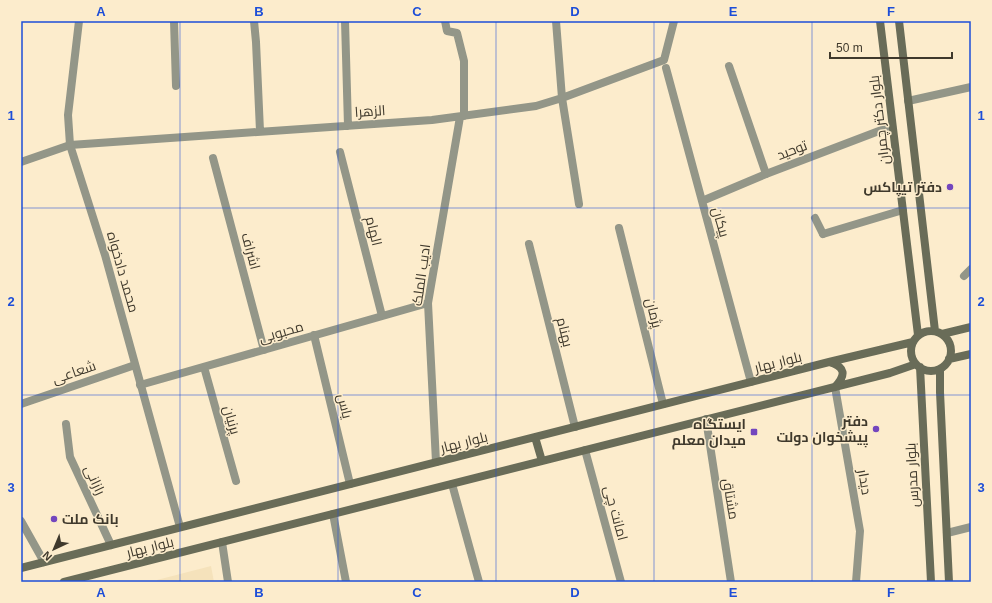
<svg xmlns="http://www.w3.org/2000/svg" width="992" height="603" font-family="Helvetica,Cairo,sans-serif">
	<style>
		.built { fill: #f5e2bb }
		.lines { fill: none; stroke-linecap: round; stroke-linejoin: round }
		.service { stroke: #939688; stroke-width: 8 }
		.minor { stroke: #939688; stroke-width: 8 }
		.tertiary { stroke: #939688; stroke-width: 8 }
		.secondary { stroke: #696c58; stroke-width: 8 }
		.grid { fill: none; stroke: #1d4ed8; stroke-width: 1; stroke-opacity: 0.55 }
		.poi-dot { fill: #7346be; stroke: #fceccc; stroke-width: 1.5 }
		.labels { text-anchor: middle; stroke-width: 3; stroke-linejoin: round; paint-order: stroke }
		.street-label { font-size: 14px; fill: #3f392c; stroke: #fceccc }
		.poi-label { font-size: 14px; font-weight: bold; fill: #3f392c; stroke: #fceccc; text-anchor: end }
		.neatline { fill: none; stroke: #1d4ed8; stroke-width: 1.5 }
		.grid-label { font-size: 13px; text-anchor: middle; font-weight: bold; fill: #1d4ed8 }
	</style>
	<rect width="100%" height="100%" fill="#fceccc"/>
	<path class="built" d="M211 566 214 582H157V580Z"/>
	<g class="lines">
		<path class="service" d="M729 66 766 174
			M815 218 823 234
			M964 276 971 269"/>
		<path class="minor" d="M174 21 176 86
			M254 21 256 42 260 131
			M345 21 348 126
			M445 21 447 31 457 33 464 61V116
			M556 21 562 98 579 204
			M666 68 751 382
			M908 101 971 87
			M340 152 382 316
			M213 158 264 350
			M21 162 70 145 213 135 432 120 536 106 562 98 664 60 674 21
			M702 201 766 174 892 126
			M619 228 663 404
			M823 234 903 210
			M529 244 575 427
			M314 335 350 484
			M204 367 236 481
			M140 385 428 303
			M835 387 860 531 856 582
			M21 404 135 365
			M706 419 731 582
			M66 424 70 457 111 545
			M585 450 621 582
			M436 462 428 303 460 117
			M452 484 479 582
			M333 514 346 582
			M21 521 44 562
			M947 533 971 527
			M222 542 228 582"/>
		<path class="tertiary" d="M79 21 68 115 70 145 105 255 180 527"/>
		<path class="secondary" d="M880 21 918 335
			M899 21 935 331
			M911 351a20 20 0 1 1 40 0a20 20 0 1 1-40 0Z
			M942 334 971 327
			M949 359 971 354
			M829 362C846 367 846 375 835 387
			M920 367 931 582
			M940 369V392L949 582
			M535 437 542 461
			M21 568 829 362 913 342
			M64 582 890 373 916 364"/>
	</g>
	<path class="grid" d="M180 21V582M338 21V582M496 21V582M654 21V582M812 21V582M21 208H971M21 395H971"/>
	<g class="poi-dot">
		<circle cx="950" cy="187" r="4"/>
		<circle cx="876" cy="429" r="4"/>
		<rect x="750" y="428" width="8" height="8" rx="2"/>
		<circle cx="54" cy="519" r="4"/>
	</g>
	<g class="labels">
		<g class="street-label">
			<text transform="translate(370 111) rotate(-4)" y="5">الزهرا</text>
			<text transform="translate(879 120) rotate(-97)" y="5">بلوار دکتر چمران</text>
			<text transform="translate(792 150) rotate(-21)" y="5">توحید</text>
			<text transform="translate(721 222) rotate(74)" y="5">پیکان</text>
			<text transform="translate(374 231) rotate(76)" y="5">الهام</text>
			<text transform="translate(251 251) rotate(75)" y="5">اشراف</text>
			<text transform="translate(123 272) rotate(74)" y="5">محمد دادخواه</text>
			<text transform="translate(421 275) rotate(-82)" y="5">ادیب الملک</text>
			<text transform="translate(654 313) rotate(76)" y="5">پژمان</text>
			<text transform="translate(281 332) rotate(-16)" y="5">محبوبی</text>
			<text transform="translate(565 332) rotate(76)" y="5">بهنام</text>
			<text transform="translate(778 362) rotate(-14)" y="5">بلوار بهار</text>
			<text transform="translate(74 372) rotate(-19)" y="5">شعاعی</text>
			<text transform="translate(345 406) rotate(76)" y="5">یاس</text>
			<text transform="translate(232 420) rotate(74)" y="5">پرنیان</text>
			<text transform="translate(464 442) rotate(-14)" y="5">بلوار بهار</text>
			<text transform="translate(912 475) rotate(-93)" y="5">بلوار مدرس</text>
			<text transform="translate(95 480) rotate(65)" y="5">رازانی</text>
			<text transform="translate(865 482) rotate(80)" y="5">دیدار</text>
			<text transform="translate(731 499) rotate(81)" y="5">مشتاق</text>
			<text transform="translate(616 513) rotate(75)" y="5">امانت چی</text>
			<text transform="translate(150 547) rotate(-14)" y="5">بلوار بهار</text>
		</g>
		<g class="poi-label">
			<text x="942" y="192">دفتر تیپاکس</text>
			<text x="868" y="426">دفتر<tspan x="868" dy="16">پیشخوان دولت</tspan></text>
			<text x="746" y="429">ایستگاه<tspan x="746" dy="16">میدان معلم</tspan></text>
			<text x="62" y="524" text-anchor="start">بانک ملت</text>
		</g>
	</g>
	<rect width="992" height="603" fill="none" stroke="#fceccc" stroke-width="44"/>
	<g transform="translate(54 549) rotate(224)" stroke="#fceccc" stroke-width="3" paint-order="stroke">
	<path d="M0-3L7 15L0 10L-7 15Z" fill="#3f392c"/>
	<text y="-6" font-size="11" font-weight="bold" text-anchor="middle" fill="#3f392c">N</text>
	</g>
	<path d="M830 52v6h122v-6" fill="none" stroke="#3f392c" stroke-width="2"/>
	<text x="836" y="52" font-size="12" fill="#3f392c" stroke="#fceccc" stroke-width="3" paint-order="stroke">50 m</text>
	<rect x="22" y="22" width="948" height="559" class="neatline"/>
	<g class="grid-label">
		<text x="101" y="16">A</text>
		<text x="259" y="16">B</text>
		<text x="417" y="16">C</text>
		<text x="575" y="16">D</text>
		<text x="733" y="16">E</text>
		<text x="891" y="16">F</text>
		<text x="11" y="120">1</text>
		<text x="981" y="120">1</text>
		<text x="11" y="306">2</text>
		<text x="981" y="306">2</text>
		<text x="11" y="492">3</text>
		<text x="981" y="492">3</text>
		<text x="101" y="597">A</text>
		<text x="259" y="597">B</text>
		<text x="417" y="597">C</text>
		<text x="575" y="597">D</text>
		<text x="733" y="597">E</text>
		<text x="891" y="597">F</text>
	</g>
</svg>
